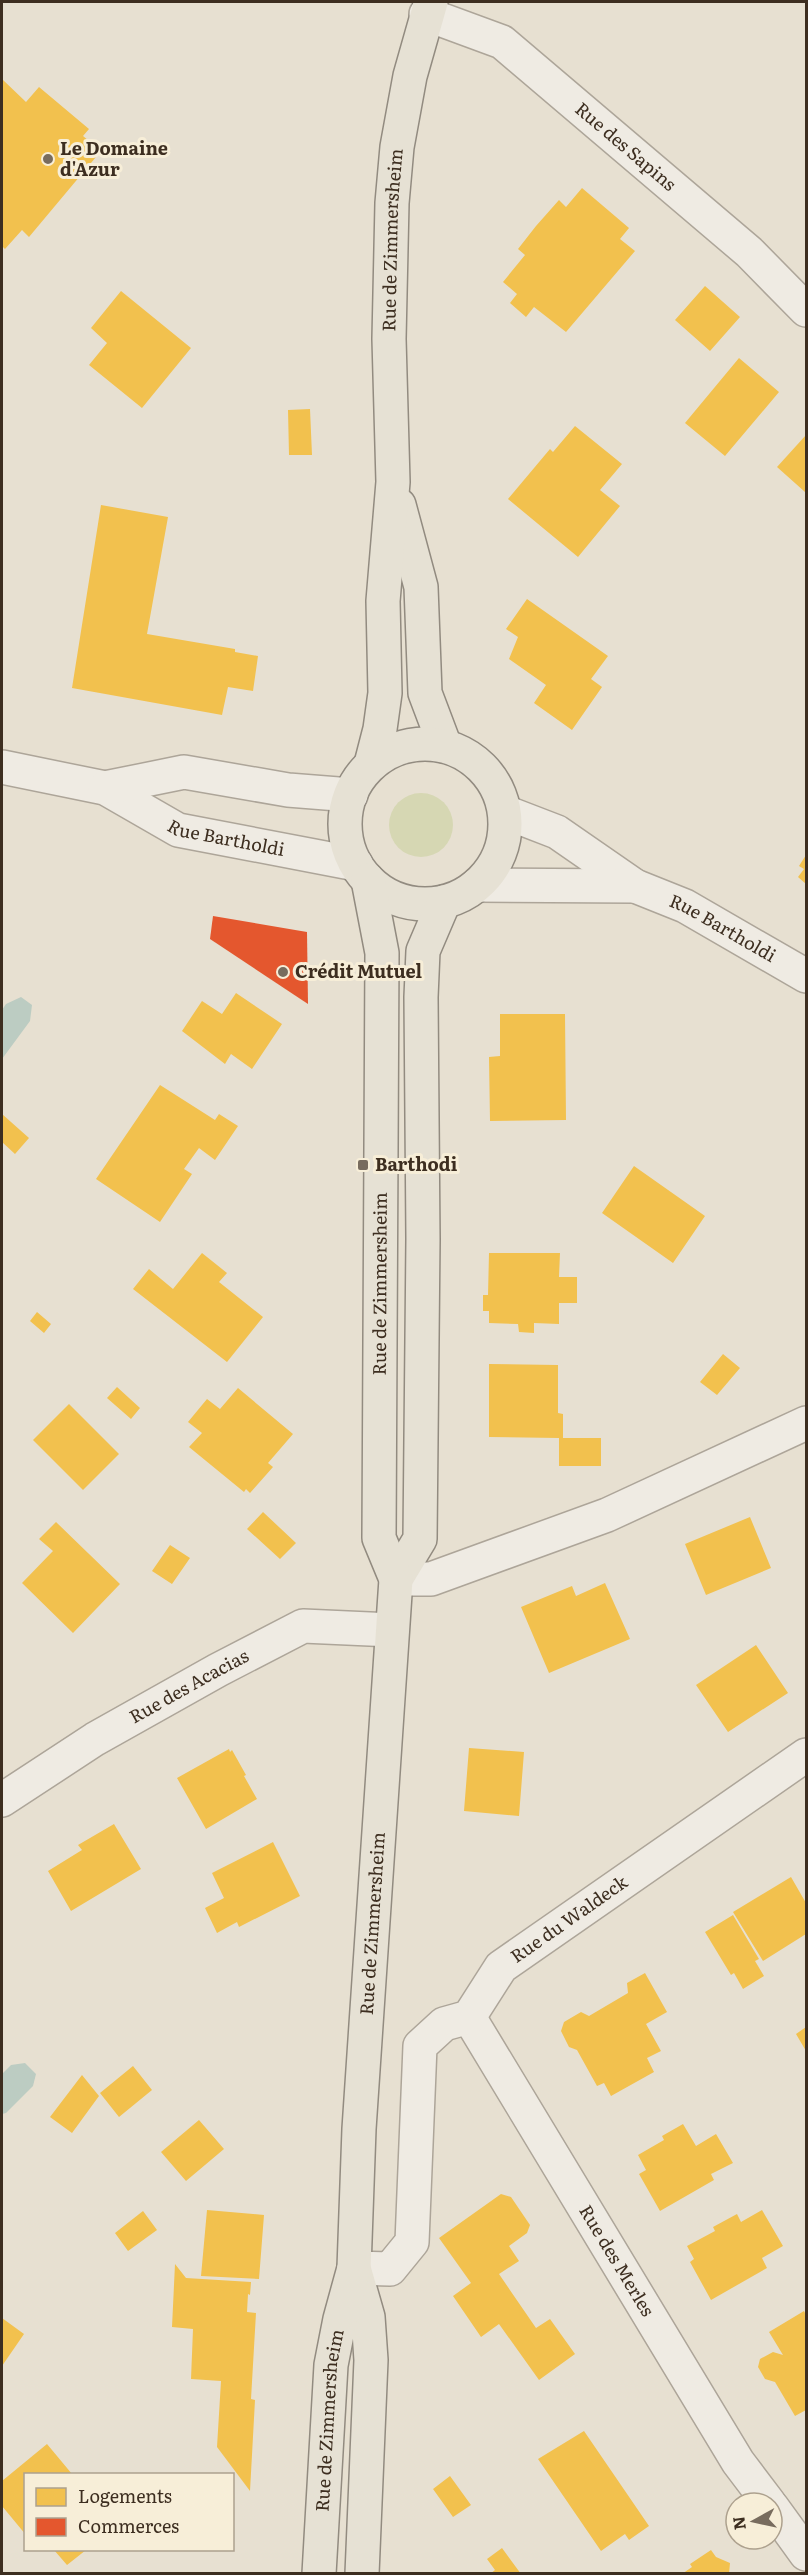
<svg xmlns="http://www.w3.org/2000/svg" width="808" height="2575" font-family="Literata,serif">
	<style>
		.green { fill: #d6d7b3 }
		.water { fill: #bcccc2 }
		.homes { fill: #f2c14e }
		.shops { fill: #e4572e }
		.lines { fill: none; stroke-linecap: round; stroke-linejoin: round }
		.minor-casing { stroke: #ada599; stroke-width: 36 }
		.major-casing { stroke: #928b80; stroke-width: 36 }
		.minor { stroke: #efebe3; stroke-width: 33 }
		.major { stroke: #e6e1d4; stroke-width: 33 }
		.poi-dot { fill: #786c5e; stroke: #f7eed8; stroke-width: 2 }
		.labels { text-anchor: middle; stroke-width: 6; stroke-linejoin: round; paint-order: stroke }
		.street-label { font-size: 18px; fill: #3d2e20; stroke: #f7eed8 }
		.poi-label { font-size: 18px; font-weight: bold; fill: #3d2e20; stroke: #f7eed8; text-anchor: start }
	</style>
	<rect width="100%" height="100%" fill="#e7e0d1"/>
	<path class="green" d="M389 825a32 32 0 1 1 64 0a32 32 0 1 1-64 0Z"/>
	<path class="water" d="M21 997 32 1005 30 1021 2 1059V1010L6 1004Z
		M25 2063 36 2074 33 2086 6 2113 2 2114V2074L11 2065Z"/>
	<path class="homes" d="M2 79 26 102 39 87 89 129 83 136 101 151 29 237 22 230 5 249 2 246Z
		M582 188 629 228 620 239 635 251 566 332 534 307 526 317 510 303 517 294 503 282 525 255 518 249 536 226 559 200 566 207Z
		M705 286 740 317 710 351 675 320Z
		M121 291 191 348 142 408 89 365 107 343 91 328Z
		M739 358 779 392 725 456 685 423Z
		M310 409 312 455H289L288 410Z
		M575 426 622 464 600 490 620 506 578 557 508 499 550 449 553 452Z
		M806 435V491L805 492 777 467Z
		M101 505 168 517 147 634 235 649V652L258 656 253 691 228 687 222 715 72 688Z
		M527 599 608 656 591 679 602 687 572 730 534 703 546 685 509 659 518 637 506 629Z
		M806 855V884L798 877 804 869 799 866Z
		M236 993 282 1024 252 1069 231 1054 225 1064 182 1031 202 1001 222 1014Z
		M500 1014H565L566 1120 490 1121 489 1057 500 1056Z
		M160 1085 215 1120 219 1114 238 1126 215 1160 199 1148 184 1169 192 1174 160 1222 96 1179Z
		M2 1114 29 1138 15 1154 2 1142Z
		M634 1166 705 1216 673 1263 602 1213Z
		M202 1253 227 1273 219 1282 263 1317 227 1362 133 1289 149 1269 173 1289Z
		M489 1253H560L559 1277H577V1303H559V1324L534 1323V1333L519 1332 518 1324 489 1323V1311H483V1295H488Z
		M37 1312 51 1324 44 1333 30 1321Z
		M723 1354 740 1368 717 1395 700 1382Z
		M489 1364 558 1365V1413L563 1414V1438H601V1466H559V1438L489 1437Z
		M117 1387 140 1408 131 1419 107 1398Z
		M238 1388 293 1434 268 1463 273 1467 250 1493 246 1489 244 1492 189 1447 202 1433 188 1422 207 1399 220 1409Z
		M69 1404 119 1454 83 1490 33 1440Z
		M263 1512 296 1543 280 1559 247 1529Z
		M750 1517 771 1568 706 1595 685 1544Z
		M56 1522 120 1584 73 1633 22 1583 53 1551 39 1539Z
		M170 1545 190 1558 172 1584 152 1571Z
		M605 1583 630 1639 549 1673 521 1607 572 1586 576 1596Z
		M756 1645 788 1693 728 1732 696 1685Z
		M469 1748 524 1752 519 1816 464 1811Z
		M229 1749 230 1752 232 1750 246 1775 244 1776 257 1799 206 1829 177 1778Z
		M114 1824 141 1869 71 1911 48 1871 82 1850 78 1845Z
		M273 1842 300 1896 239 1927 237 1922 217 1933 205 1908 224 1898 212 1873Z
		M791 1877 806 1903V1934L763 1961 733 1912Z
		M733 1915 759 1959 755 1961 764 1976 743 1989 734 1973 731 1975 705 1932Z
		M645 1973 667 2012 646 2024 661 2051 647 2058 654 2072 611 2096 604 2083 597 2086 577 2050 569 2047 561 2031 564 2022 581 2012 589 2016 628 1993 627 1983Z
		M806 2027V2051L796 2034Z
		M133 2066 152 2090 119 2117 100 2093Z
		M82 2075 99 2096 72 2133 50 2117Z
		M199 2120 224 2149 186 2181 161 2152Z
		M683 2124 696 2146 716 2134 733 2163 711 2174 714 2180 660 2211 639 2174 646 2170 638 2155 664 2140 662 2136Z
		M501 2194 511 2197 530 2225 527 2233 509 2246 519 2261 499 2274 536 2328 550 2319 575 2354 539 2380 499 2324 481 2337 453 2296 471 2283 439 2238Z
		M207 2210 264 2215 259 2279 201 2276Z
		M762 2210 783 2246 762 2258 767 2268 711 2300 690 2262 694 2259 687 2246 715 2231 713 2227 737 2214 741 2222Z
		M143 2211 157 2230 128 2251 115 2233Z
		M175 2264 186 2278 251 2282 250 2295 248 2294 247 2312 256 2313 251 2399 255 2400 250 2491 217 2447 221 2381 191 2379 193 2329 172 2327Z
		M804 2311 806 2315V2410L795 2416 775 2382 765 2379 758 2367 760 2359 773 2352 783 2355 769 2332Z
		M2 2318 24 2334 2 2366Z
		M584 2431 649 2526 629 2540 625 2534 601 2551 538 2459Z
		M47 2444 72 2474H26V2535L2 2506V2481Z
		M450 2476 471 2505 453 2517 433 2489Z
		M502 2548 510 2559 521 2574H490L495 2570 487 2559Z
		M54 2550H86L67 2565Z
		M711 2550 716 2557 730 2563 729 2574H682L692 2567 690 2564Z"/>
	<path class="shops" d="M213 916 307 932 308 1004 210 939Z"/>
	<g class="lines">
		<g class="minor-casing">
			<g id="minor">
				<path id="s1" d="M426 14 502 42 749 252 806 310"/>
				<path id="s2" d="M2 767 105 788 178 830 356 864"/>
				<path d="M105 788 184 772 288 790 351 795"/>
				<path id="s3" d="M505 812 557 832 635 886 685 906 806 976"/>
				<path d="M477 885 635 886"/>
				<path d="M396 1579H431L607 1515 806 1423"/>
				<path id="s4" d="M2 1800 95 1739 218 1670 303 1626 392 1630"/>
				<path id="s5" d="M469 2017 738 2462 769 2503"/>
				<path id="s6" d="M354 2268 390 2269 412 2242 420 2046 444 2024 469 2017 501 1967 806 1755"/>
				<path d="M772 2507 806 2554"/>
			</g>
		</g>
		<g class="major-casing">
			<g id="major">
				<path d="M399 505 421 587 425 693 445 746"/>
				<circle cx="425" cy="824" r="80"/>
				<path id="s7" d="M371 764 380 729 385 693 383 601 393 482 389 339 392 203 397 147 410 76 431 2"/>
				<path d="M396 1579 420 1539 423 1239 421 997 423 951 444 902"/>
				<path d="M354 2268 368 2317 371 2360 362 2574"/>
				<path id="s8" d="M319 2574 331 2365 340 2319 354 2268 359 2129 396 1579 379 1538 382 953 368 880"/>
			</g>
		</g>
		<use href="#minor" class="minor"/>
		<use href="#major" class="major"/>
	</g>
	<g class="poi-dot">
		<circle cx="48" cy="159" r="6"/>
		<circle cx="283" cy="972" r="6"/>
		<rect x="357" y="1159" width="12" height="12" rx="3"/>
	</g>
	<g class="labels">
		<g class="street-label">
			<text dy="6" stroke="none"><textPath href="#s1" startOffset="243">Rue des Sapins</textPath></text>
			<text dy="6" stroke="none"><textPath href="#s7" startOffset="526">Rue de Zimmersheim</textPath></text>
			<text dy="6" stroke="none"><textPath href="#s2" startOffset="238">Rue Bartholdi</textPath></text>
			<text dy="6" stroke="none"><textPath href="#s3" startOffset="248">Rue Bartholdi</textPath></text>
			<text dy="6" stroke="none"><textPath href="#s8" startOffset="1298">Rue de Zimmersheim</textPath></text>
			<text dy="6" stroke="none"><textPath href="#s4" startOffset="219">Rue des Acacias</textPath></text>
			<text dy="6" stroke="none"><textPath href="#s6" startOffset="468">Rue du Waldeck</textPath></text>
			<text dy="6" stroke="none"><textPath href="#s8" startOffset="654">Rue de Zimmersheim</textPath></text>
			<text dy="6" stroke="none"><textPath href="#s5" startOffset="285">Rue des Merles</textPath></text>
			<text dy="6" stroke="none"><textPath href="#s8" startOffset="154">Rue de Zimmersheim</textPath></text>
		</g>
		<g class="poi-label">
			<text x="60" y="155">Le Domaine<tspan x="60" dy="21">d'Azur</tspan></text>
			<text x="295" y="978">Crédit Mutuel</text>
			<text x="375" y="1171">Barthodi</text>
		</g>
	</g>
	<rect width="808" height="2575" fill="none" stroke="#3d2e20" stroke-width="6"/>
	<rect x="24" y="2473" width="210" height="78" fill="#f7eed8" stroke="#ada18e" stroke-width="1.5"/>
	<rect x="36" y="2488" width="30" height="18" fill="#f2c14e" stroke="#ada18e" stroke-width="1.5"/>
	<text x="78" y="2503" font-size="18" fill="#3d2e20">Logements</text>
	<rect x="36" y="2518" width="30" height="18" fill="#e4572e" stroke="#ada18e" stroke-width="1.5"/>
	<text x="78" y="2533" font-size="18" fill="#3d2e20">Commerces</text>
	<g transform="translate(754 2521) rotate(262)"><circle r="28" fill="#f7eed8" stroke="#ada18e" stroke-width="1.5"/>
	<path d="M0-4.5L10 22L0 15L-10 22Z" fill="#786c5e"/>
	<text y="-9" font-size="16" font-weight="bold" text-anchor="middle" fill="#3d2e20">N</text>
	</g>
</svg>
